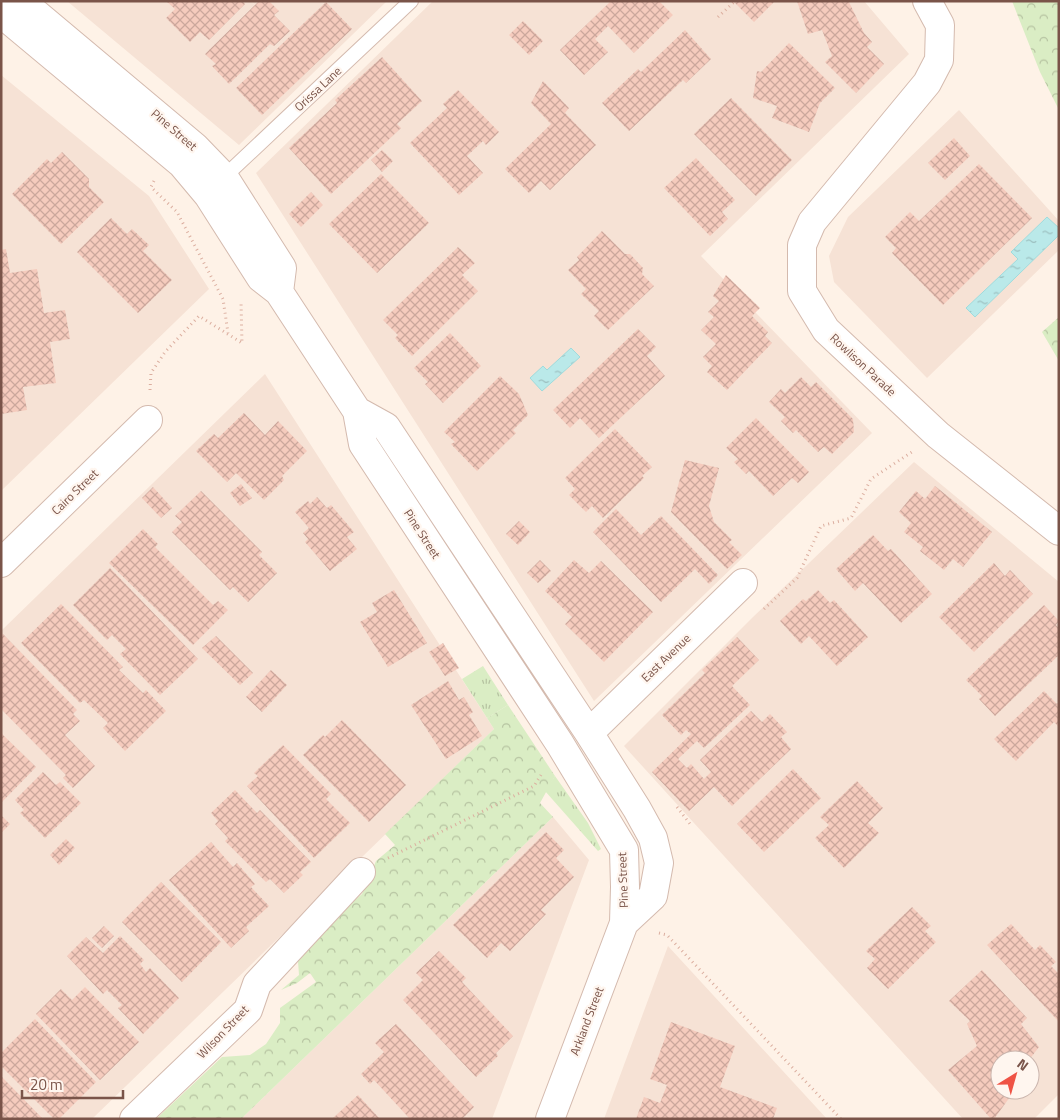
<svg xmlns="http://www.w3.org/2000/svg" width="1060" height="1120" font-family="'Titillium Web',sans-serif">
	<style>
		.residential { fill: #f6e2d5; fill-rule: evenodd }
		.grass { fill: url(#grass-tufts) }
		.forest { fill: url(#forest-crowns) }
		.water { fill: url(#water-ripples); stroke: #9fdbdc }
		.building { fill: url(#building-cross-hatch) }
		.lines { fill: none; stroke-linecap: round; stroke-linejoin: round }
		.service-casing { stroke: #d4baae; stroke-width: 16 }
		.minor-casing { stroke: #d4baae; stroke-width: 30 }
		.path { stroke: #dbae9f; stroke-width: 3; stroke-dasharray: 1 4; stroke-linecap: butt }
		.service { stroke: #fff; stroke-width: 14 }
		.minor { stroke: #fff; stroke-width: 28 }
		.labels { text-anchor: middle; stroke-width: 4.5; stroke-linejoin: round; paint-order: stroke }
		.street-label { font-size: 12px; fill: #7a5449; stroke: #fff6ef }
	</style>
	<defs>
		<pattern id="grass-tufts" width="24" height="20" patternUnits="userSpaceOnUse" patternTransform="scale(1.25)"><rect width="24" height="20" fill="#daedc4"/><path d="M3 7l-1-3M5 7V3M7 7l1-3M15 17l-1-3M17 17v-4M19 17l1-3" fill="none" stroke="#b6c3a1"/></pattern>
		<pattern id="forest-crowns" width="20" height="18" patternUnits="userSpaceOnUse" patternTransform="scale(1.25)"><rect width="20" height="18" fill="#daedc4"/><path d="M2 6a3 3 0 1 1 6 0M12 15a3 3 0 1 1 6 0" fill="none" stroke="#b6c3a1"/></pattern>
		<pattern id="water-ripples" width="26" height="14" patternUnits="userSpaceOnUse" patternTransform="scale(1.25)"><rect width="26" height="14" fill="#bae9e9"/><path d="M2 4q2-2 4 0t4 0M15 11q2-2 4 0t4 0" fill="none" stroke="#9cbfbf"/></pattern>
		<pattern id="building-cross-hatch" width="8" height="8" patternUnits="userSpaceOnUse" patternTransform="scale(1.25)"><rect width="8" height="8" fill="#f5cbbd"/><path d="M0 0l8 8M0 8l8-8" fill="none" stroke="#cba79c"/></pattern>
	</defs>
	<rect width="100%" height="100%" fill="#fef2e7"/>
	<path class="residential" d="M67 1H387L239 145Z
		M433 1H864L909 54 701 256 872 433 594 701 256 173Z
		M1 75 149 196 209 289 1 491Z
		M959 110 1059 221V250L927 378 834 282 829 256 848 217Z
		M265 374 494 729 92 1119H1V631Z
		M914 462 1059 582V1094L1034 1119H963L624 746 753 617ZM1000 1060H1030V1090H1000Z
		M553 817 589 860 492 1119H241Z
		M668 946 827 1119H604Z"/>
	<path class="grass" d="M483 666 508 705 487 718 462 679Z
		M555 776 588 823 601 849 598 851 545 791Z"/>
	<path class="forest" d="M1012 1H1059V110L1040 72Z
		M1059 317V361L1042 332Z
		M508 705 555 776 540 803 553 817 241 1119H156L222 1057 250 1055 266 1044 280 1023V1008L316 982 310 973 297 983 281 990 299 975 298 961 326 925 362 894 376 861 395 845 385 834 494 729 487 718Z"/>
	<path class="water" d="M1047 217 1059 228V235L975 317 966 308 1018 259 1011 252Z
		M571 348 580 357 542 391 530 378 543 366 547 370Z"/>
	<path class="building" d="M166 1H243L245 4 209 40 200 32 190 42 166 18 175 9Z
		M259 1H269L279 11 274 15 290 31 274 46 270 44 229 84 212 66 216 64 205 54Z
		M611 1H659L673 15 634 53 608 26 595 39 608 52 584 75 560 50Z
		M733 1H775L754 22Z
		M797 1 849 2 864 33 872 42 867 47 884 64 856 93 825 62 832 56 822 30 808 34Z
		M326 2 352 29 262 115 236 88Z
		M523 21 543 41 529 55 509 35Z
		M685 30 711 59 686 83 683 80 629 131 602 103 638 69 641 72Z
		M789 43 835 88 820 103 809 132 772 118 777 106 753 98 757 71 761 72Z
		M382 57 422 101 397 124 401 128 331 194 289 148 337 103 335 100Z
		M543 81 569 108 565 113 596 145 550 190 541 181 529 193 505 169 551 124 531 103Z
		M458 90 499 132 486 145 483 141 467 156 483 173 459 195 410 143 447 108 443 104Z
		M731 98 792 160 756 196 694 134Z
		M954 138 970 156 945 180 928 163Z
		M382 150 393 161 382 172 371 160Z
		M62 152 89 179V187L104 202 61 244 12 194 47 159 51 163Z
		M696 158 735 200 722 212 728 219 710 236 664 188Z
		M979 164 1032 218 943 305 892 253 896 248 885 237 910 212 919 221Z
		M381 174 429 223 377 273 329 224Z
		M311 192 323 205 301 227 289 214Z
		M111 218 127 234 132 229 149 245 143 251 172 280 138 313 77 252Z
		M602 231 625 254H630L643 268 642 274 654 286 608 330 594 316 599 311 581 294 586 289 568 270 579 260 577 257Z
		M458 247 475 263 462 275 478 291 412 356 395 338 398 335 383 320Z
		M6 249 10 273 37 269 44 313 65 310 70 339 50 342 56 383 23 387 27 410 1 414V250Z
		M726 275 760 308 752 316 768 332 765 336 772 343 727 390 707 372 712 366 703 357 716 344 701 330 714 317 708 312 719 301 713 296Z
		M638 329 656 347 647 356 665 376 599 438 580 418 570 428 553 410Z
		M450 333 481 366 443 403 425 384 428 382 414 368Z
		M500 376 519 394 528 415 513 430 516 433 477 471 451 444 455 442 444 432Z
		M801 377 811 387 816 382 853 419 854 432 832 454 824 447 818 452 796 430 793 433 781 421 785 417 769 402 781 389 785 393Z
		M244 413 265 435 278 421 307 451 282 476 284 480 264 500 236 473 227 482 196 451 214 434 218 438Z
		M756 418 809 472 798 483 792 478 773 496 749 471 746 474 734 462 738 459 726 448Z
		M615 429 652 467 642 476 644 478 603 518 592 506 586 512 569 495 575 489 565 478Z
		M685 460 719 468 709 506 714 522 732 540 729 542 742 555 727 569 671 512Z
		M241 484 252 498 240 506 230 493Z
		M935 486 992 532 963 567 953 559 944 570 920 551 923 547 904 532 911 523 899 512 916 491 925 499Z
		M153 487 172 508 161 518 142 498Z
		M201 491 262 552 259 555 277 573 248 602 233 587 230 590 172 532 182 522 175 516Z
		M317 497 327 508 331 505 354 532 347 537 357 549 330 571 305 542 308 539 303 533 309 528 295 512 308 501 310 504Z
		M616 509 641 535 661 516 718 575 709 584 695 569 661 602 593 532Z
		M519 521 530 532 518 545 506 534Z
		M143 529 158 544 155 547 213 605 218 601 228 610 193 645 109 563Z
		M873 535 888 551 891 549 932 594 901 623 863 583 855 591 836 569Z
		M540 560 551 571 538 583 527 573Z
		M574 560 589 573 601 561 653 612 604 662 565 624 572 617 545 591Z
		M994 563 1005 576 1010 570 1033 594 974 652 939 617Z
		M110 568 198 659 160 695 120 654 126 649 112 635 107 640 73 605Z
		M394 590 427 643 388 667 360 622 377 612 372 603Z
		M818 590 830 603 834 600 868 637 837 666 809 636 801 644 780 621 803 599 806 601Z
		M61 604 123 667 119 670 143 693 146 690 166 711 125 751 103 728 108 723 84 700 80 703 21 643Z
		M1044 605 1059 621 1056 625 1059 628V655L995 716 979 699 982 696 966 680Z
		M3 634 77 710 73 714 80 721 65 735 95 766 73 788 63 778 66 775 1 709V664L3 663 1 661V636Z
		M216 636 253 673 240 685 202 648Z
		M737 637 759 660 732 686 750 705 704 748 697 741 678 759 687 768 691 764 704 779 711 772 700 760 751 711 762 722 770 714 787 732 781 737 791 749 732 806 714 787 689 811 652 772 691 734 686 730 681 735 662 715 705 673 702 670Z
		M443 643 459 668 445 676 429 652Z
		M271 670 287 685 262 712 246 697Z
		M448 681 459 700 464 697 473 712 469 715 482 736 446 759 411 705Z
		M1044 691 1057 704 1059 702V727L1054 722 1016 761 994 739Z
		M342 720 406 785 369 822 303 755 323 735 325 737Z
		M1 733 36 767 1 803Z
		M283 745 331 794 326 799 350 823 314 858 247 786 258 776 254 773Z
		M793 769 821 798 764 852 737 824Z
		M43 772 56 785 60 782 81 803 45 838 20 813 24 810 15 800Z
		M857 781 883 808 868 823 879 833 844 868 815 838 829 825 820 817Z
		M235 790 257 813 260 810 311 862 300 872 303 875 284 893 270 879 266 882 225 841 228 838 215 824 218 821 211 813Z
		M1 815 10 824 1 833Z
		M546 832 564 850 556 858 574 877 541 910 546 914 510 951 501 943 487 958 453 925Z
		M66 839 75 848 59 865 50 855Z
		M211 842 233 867 237 863 255 884 251 887 269 906 246 927 249 931 231 948 169 880Z
		M161 882 221 942 182 982 122 922Z
		M912 907 931 926 925 931 936 942 888 989 867 968 875 959 866 951Z
		M1011 924 1035 950 1040 945 1056 962 1051 966 1059 974V1022L987 945Z
		M104 926 114 936 102 948 92 938Z
		M120 936 144 960 140 964 146 972 150 968 179 998 143 1034 118 1008 122 1005 107 990 103 994 67 956 86 937 103 953Z
		M439 951 466 978 462 982 513 1036 496 1053 498 1056 476 1077 403 1000 423 980 416 973Z
		M982 970 1027 1018 1021 1024 1039 1047 1029 1060H1000V1090H1015L994 1119H991L948 1070 977 1046 967 1024 970 1021 949 1001Z
		M85 987 139 1042 100 1080 36 1014 61 989 72 1000Z
		M35 1019 96 1082 59 1119H54L1 1066V1053Z
		M671 1022 735 1046 720 1087 777 1108 773 1119H636L644 1097 660 1103 667 1085 650 1079Z
		M396 1024 474 1107 462 1119H410L374 1080 370 1084 361 1074 384 1052 375 1043Z
		M1 1076 43 1119H1Z
		M358 1095 380 1119H332Z"/>
	<g class="lines">
		<g class="service-casing">
			<path id="service" d="M224 177 411 1"/>
		</g>
		<g class="minor-casing">
			<path id="minor" d="M21 1 195 147 224 177 282 268 279 292
				M927 1 940 25 939 60 927 83 812 222 802 245V291L826 330 938 435 1059 531
				M1 13 182 164 208 195 261 278 279 292 357 411 363 444 560 744 624 850 625 887 624 923 550 1119
				M357 411 386 427 589 733 637 809 653 838 659 863 653 896 624 923
				M1 563 148 420
				M589 733 743 583
				M134 1119 248 1010 257 984 361 872"/>
		</g>
		<path class="path" d="M718 17 734 2
			M154 181 151 187 177 212 223 299 228 333
			M150 390 151 373 165 352 199 316 242 343 241 302
			M764 609 797 578 821 526 851 518 871 479 912 452
			M677 807 690 824
			M388 858 534 786 541 775
			M659 933 667 935 841 1119"/>
		<use href="#service" class="service"/>
		<use href="#minor" class="minor"/>
	</g>
	<g class="labels">
		<g class="street-label">
			<text transform="translate(318 89) rotate(-43)" y="4">Orissa Lane</text>
			<text transform="translate(174 130) rotate(41)" y="4">Pine Street</text>
			<text transform="translate(863 365) rotate(43)" y="4">Rowlison Parade</text>
			<text transform="translate(75 492) rotate(-44)" y="4">Cairo Street</text>
			<text transform="translate(422 534) rotate(57)" y="4">Pine Street</text>
			<text transform="translate(666 658) rotate(-44)" y="4">East Avenue</text>
			<text transform="translate(623 880) rotate(-92)" y="4">Pine Street</text>
			<text transform="translate(587 1021) rotate(-69)" y="4">Arkland Street</text>
			<text transform="translate(223 1032) rotate(-46)" y="4">Wilson Street</text>
		</g>
	</g>
	<rect width="1060" height="1120" fill="none" stroke="#7a5449" stroke-width="5"/>
	<g transform="translate(1015 1075) rotate(37)"><circle r="24" fill="#fff6ef" stroke="#cab5ad"/>
	<path d="M0-4L9 19L0 12L-9 19Z" fill="#ef5345"/>
	<text y="-8" font-size="14" font-weight="bold" text-anchor="middle" fill="#7a5449">N</text>
	</g>
	<path d="M22 1090v8h101v-8" fill="none" stroke="#7a5449" stroke-width="2.5"/>
	<text x="30" y="1090" font-size="15" fill="#7a5449" stroke="#fff6ef" stroke-width="4" paint-order="stroke">20 m</text>
</svg>
